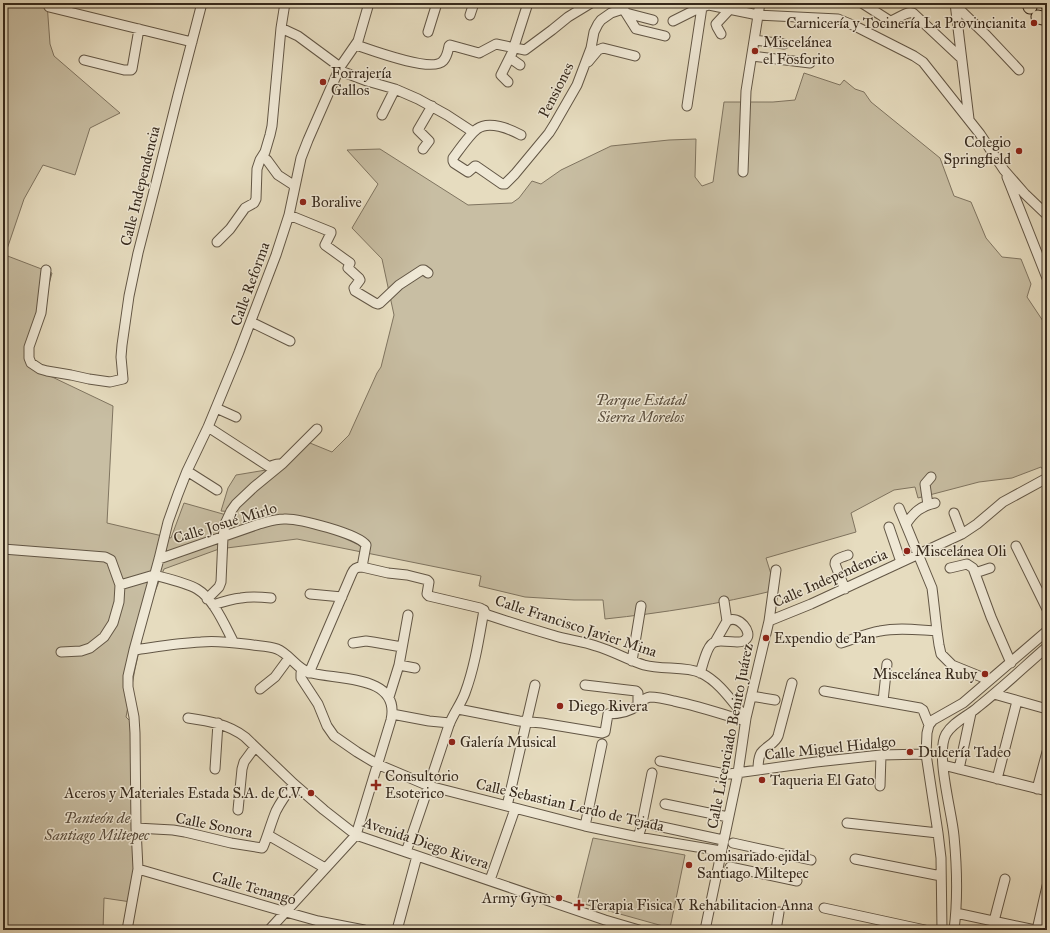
<svg xmlns="http://www.w3.org/2000/svg" width="1050" height="933" font-family="'IM FELL Great Primer',serif">
	<style>
		.green { fill: #c8bea3; stroke: #7f7460 }
		.lines { fill: none; stroke-linecap: round; stroke-linejoin: round }
		.minor-casing { stroke: #625645; stroke-width: 11 }
		.highway-casing { stroke: #36291c; stroke-width: 15 }
		.minor { stroke: #efe8d5; stroke-width: 9 }
		.highway { stroke: #e6dcbf; stroke-width: 13 }
		.poi-dot { fill: #8f2418; stroke: #efe8d5; stroke-width: 1.5 }
		.labels { text-anchor: middle; stroke-width: 3; stroke-linejoin: round; paint-order: stroke }
		.poi-label { font-size: 15px; fill: #36291c; stroke: #efe8d5; text-anchor: start }
		.street-label { font-size: 15px; fill: #36291c; stroke: #efe8d5 }
		.park-label { font-size: 15px; font-style: italic; fill: #5a4e3e; stroke: #efe8d5 }
	</style>
	<rect width="100%" height="100%" fill="#e6dcbf"/>
	<filter id="stains"><feTurbulence type="fractalNoise" baseFrequency=".005" numOctaves="4"/><feColorMatrix values="0 0 0 0 .2 0 0 0 0 .09 0 0 0 0 .02 0 0 0 .5 -.17"/></filter>
	<radialGradient id="worn" r=".72"><stop offset=".6" stop-color="#630" stop-opacity="0"/><stop offset="1" stop-color="#630" stop-opacity=".3"/></radialGradient>
	<path class="green" d="M3 3H47L50 44 54 56 120 113 90 128 75 175 43 165 24 199 5 255 52 273 27 365 113 406 107 523 171 538 184 503 230 516 234 512 221 511 228 488 236 475 278 468H283L310 443 332 452 349 435 377 373 381 367 394 315 382 259 352 228 378 184 347 150 380 149 468 205 512 203 519 198 532 181 541 184 561 170 611 146 669 140 696 139 695 177 702 186 713 182 724 102H773L795 100 804 73 840 85 844 80 855 89 864 92 871 102 940 158 954 196 971 202 986 238 1002 257 1021 259 1031 284 1027 297 1047 327V476L1041 467 1012 478 979 482 918 498 915 487 894 490 851 513 856 532 766 558 776 590C720 604 662 613 605 619L603 600H574L525 597 479 586 481 576 297 539 219 549 164 569 152 599 147 615 135 669 126 717 135 726 136 850 131 902 104 898 103 930H3Z
		M593 838 685 855 670 928 577 902Z"/>
	<g class="lines">
		<g class="minor-casing">
			<path id="minor" d="M622 3 624 10 636 29 665 36
				M862 3 890 21C897 20 905 11 913 13L961 58
				M955 3 969 119
				M954 4 987 36 1019 70
				M49 7 192 42
				M626 13 653 20
				M470 15 474 3
				M673 21 699 8 709 5 758 15 838 19 855 26 914 56 923 62 980 134 1004 170 1025 194 1047 215
				M281 28 298 36 340 67
				M428 32 437 3
				M721 34 717 27 716 24 730 9
				M755 40 784 44
				M356 45C371 50 432 73 443 61 447 57 448 51 449 46L450 45 479 53 481 52 496 44 525 50 552 30 568 17 591 3
				M752 56 810 63
				M510 58 520 65
				M84 60 124 70H131L132 69 139 29
				M588 62 598 50 603 48 635 56
				M338 70 367 81 395 89 418 99 447 115 473 132
				M508 82 501 75 512 53 528 3
				M687 106 702 7
				M382 115 395 89
				M521 135C510 129 489 120 477 129 470 134 459 150 453 158V161L454 163 468 172 475 166H476L502 184H505L515 174 549 133 554 125 577 85 591 48 594 32 598 24 601 20 611 13 620 10H624
				M423 149 429 141 418 130 432 106
				M263 157 267 160 278 175 295 186
				M743 172 746 91 760 3
				M1007 177 1047 278
				M289 215 331 232V233L325 245 350 263 348 268 359 278 360 280 354 288 355 291 375 303 378 304 380 303 399 285 422 270H424L428 273
				M217 242 230 229 245 208 254 203 256 199 257 169 260 160 265 152 270 135 272 126 281 28 285 3
				M46 270 41 313 29 347V358L31 363 40 369 47 371 71 375 89 379 110 382 123 379 121 357 122 345 129 296 138 253 156 183 178 95 202 3
				M251 322 290 341
				M216 408 236 417
				M208 427 268 466C272 467 276 463 280 464
				M187 471 217 490
				M928 505 925 484 931 477
				M899 508 932 588 933 596 937 631 939 645 941 654 952 665 989 680
				M954 513 962 534
				M906 524C914 512 921 506 935 503
				M889 527 901 562
				M1016 546 1047 609
				M3 549 105 557 111 560 120 585 119 602 113 623 104 637 90 648 81 651 61 652
				M159 559 259 524C267 522 275 519 284 519 298 518 359 534 366 545L362 567C357 567 354 568 352 573L309 673
				M362 567 388 573 407 575 427 580 429 582 427 594 429 596 480 608C484 609 484 613 488 615 509 622 531 629 552 635 567 640 582 641 596 646 613 651 628 660 644 665 662 670 686 666 701 673 720 682 733 703 746 718
				M950 568 967 564 973 568 991 617 1011 663
				M975 573 990 568
				M154 575C165 578 187 583 197 589 214 599 225 626 234 643
				M120 585 154 575
				M845 589 835 564C835 558 843 557 848 555
				M310 594 342 597
				M207 599 219 587 221 582 223 537 225 524 231 511 236 504 254 487 282 464 317 429
				M724 601 727 621
				M213 605C222 602 231 599 241 598 251 596 261 597 271 598
				M769 621 811 604 962 534 977 524 1003 502 1047 478
				M353 643 366 641 373 642 402 647
				M841 643C854 639 867 633 880 631 899 627 918 630 937 631
				M134 650C156 647 178 643 201 642 218 640 236 643 253 645 260 646 269 646 277 649 290 654 297 670 311 673 339 680 401 675 391 720L356 835 269 930
				M632 661 641 606
				M399 665 415 668
				M304 670 301 673V678L318 704 327 726 334 736 357 752 377 764 429 786 585 826 638 837 721 851
				M700 673C703 665 707 644 715 642 719 640 732 642 737 642 740 642 744 642 746 639 753 633 739 614 727 621L715 642
				M585 685 636 691 638 693V706
				M260 689 275 677 289 658
				M824 691 920 708 923 710 929 725
				M994 694 1047 709
				M751 696 775 700
				M389 697 399 665 408 615
				M883 701 887 664
				M458 709 519 721 542 723 602 733 605 732 608 714C618 714 629 712 637 706 642 703 643 698 650 697 658 697 666 699 674 701 698 706 722 714 745 721
				M392 714 429 721 450 723
				M188 718C209 721 228 724 245 737L294 784 324 810 356 835 605 920 639 930
				M660 761 720 773 729 774 816 762 881 755 926 754
				M943 765 1047 791
				M215 769 218 723
				M959 769 971 713
				M758 770C758 764 758 758 761 753 766 746 775 744 778 736L792 683
				M997 779 1017 701
				M880 786 881 755
				M1037 789 1047 752
				M665 804 728 817
				M507 806 535 685
				M238 810 242 769 244 762 255 747
				M847 823 938 833
				M653 825 723 840
				M585 826 602 744
				M136 828 173 830 185 832 231 843 262 848 263 847C268 835 271 823 276 811 281 801 287 793 294 784
				M268 835 325 868
				M638 837 641 828 652 773
				M733 843 811 860
				M406 852C421 810 435 767 449 725 453 714 461 704 465 693 475 666 479 638 484 610
				M855 859 941 876
				M730 867 797 881
				M138 869 286 912 318 921 364 930
				M490 880 515 809
				M824 908 925 930
				M956 913 1035 930
				M994 921 1005 879
				M127 930 138 869 136 828 135 733 134 717 128 687V676L134 650 159 559 168 522 178 494 187 471 208 427 239 352 276 255 289 215 301 158 308 140 340 67 358 41 369 3
				M397 930 417 856
				M705 930 738 773 746 718 769 621 776 570
				M776 930 779 912
				M942 930 941 858 938 833 926 754 927 733 929 725 933 720 963 703 1047 631
				M954 930C958 899 957 867 954 836 952 812 935 754 946 734 953 722 968 716 978 707 1002 688 1024 667 1047 647
				M1037 930 1047 886"/>
		</g>
		<g class="highway-casing">
			<path id="highway" d="M1029 3 1030 7
				M1047 3V4
				M1038 17 1047 19"/>
		</g>
		<use href="#minor" class="minor"/>
		<use href="#highway" class="highway"/>
	</g>
	<g class="poi-dot">
		<circle cx="1034" cy="23" r="4"/>
		<circle cx="755" cy="51" r="4"/>
		<circle cx="323" cy="82" r="4"/>
		<circle cx="1019" cy="151" r="4"/>
		<circle cx="303" cy="202" r="4"/>
		<circle cx="907" cy="551" r="4"/>
		<circle cx="766" cy="638" r="4"/>
		<circle cx="985" cy="674" r="4"/>
		<circle cx="560" cy="706" r="4"/>
		<circle cx="452" cy="742" r="4"/>
		<circle cx="910" cy="752" r="4"/>
		<circle cx="762" cy="780" r="4"/>
		<path d="M374 779h4v4h4v4h-4v4h-4v-4h-4v-4h4z"/>
		<circle cx="311" cy="793" r="4"/>
		<circle cx="689" cy="865" r="4"/>
		<circle cx="559" cy="898" r="4"/>
		<path d="M577 899h4v4h4v4h-4v4h-4v-4h-4v-4h4z"/>
	</g>
	<g class="labels">
		<g class="poi-label">
			<text x="1026" y="28" text-anchor="end">Carnicería y Tocinería La Provincianita</text>
			<text x="763" y="47">Miscelánea<tspan x="763" dy="17">el Fosforito</tspan></text>
			<text x="331" y="78">Forrajería<tspan x="331" dy="17">Gallos</tspan></text>
			<text x="1011" y="147" text-anchor="end">Colegio<tspan x="1011" dy="17">Springfield</tspan></text>
			<text x="311" y="207">Boralive</text>
			<text x="915" y="556">Miscelánea Oli</text>
			<text x="774" y="643">Expendio de Pan</text>
			<text x="977" y="679" text-anchor="end">Miscelánea Ruby</text>
			<text x="568" y="711">Diego Rivera</text>
			<text x="460" y="747">Galería Musical</text>
			<text x="918" y="757">Dulcería Tadeo</text>
			<text x="385" y="781">Consultorio<tspan x="385" dy="17">Esoterico</tspan></text>
			<text x="770" y="785">Taqueria El Gato</text>
			<text x="303" y="798" text-anchor="end">Aceros y Materiales Estada S.A. de C.V.</text>
			<text x="697" y="861">Comisariado ejidal<tspan x="697" dy="17">Santiago Miltepec</tspan></text>
			<text x="551" y="903" text-anchor="end">Army Gym</text>
			<text x="588" y="910">Terapia Fisica Y Rehabilitacion Anna</text>
		</g>
		<g class="street-label">
			<text transform="translate(556 90) rotate(-63)" y="5">Pensiones</text>
			<text transform="translate(140 186) rotate(-76)" y="5">Calle Independencia</text>
			<text transform="translate(250 284) rotate(-70)" y="5">Calle Reforma</text>
			<text transform="translate(225 523) rotate(-17)" y="5">Calle Josué Mirlo</text>
			<text transform="translate(830 578) rotate(-24)" y="5">Calle Independencia</text>
			<text transform="translate(576 626) rotate(18)" y="5">Calle Francisco Javier Mina</text>
			<text transform="translate(730 736) rotate(-79)" y="5">Calle Licenciado Benito Juárez</text>
			<text transform="translate(830 748) rotate(-6)" y="5">Calle Miguel Hidalgo</text>
			<text transform="translate(570 805) rotate(13)" y="5">Calle Sebastian Lerdo de Tejada</text>
			<text transform="translate(214 825) rotate(11)" y="5">Calle Sonora</text>
			<text transform="translate(426 843) rotate(19)" y="5">Avenida Diego Rivera</text>
			<text transform="translate(254 888) rotate(16)" y="5">Calle Tenango</text>
		</g>
		<g class="park-label">
			<text x="641" y="405">Parque Estatal<tspan x="641" dy="17">Sierra Morelos</tspan></text>
			<text x="97" y="823">Panteón de<tspan x="97" dy="17">Santiago Miltepec</tspan></text>
		</g>
	</g>
	<rect width="1050" height="933" fill="none" stroke="#e6dcbf" stroke-width="16"/>
	<rect x="4" y="4" width="1042" height="925" fill="none" stroke="#36291c" stroke-width="2"/>
	<rect x="8" y="8" width="1034" height="917" fill="none" stroke="#36291c"/>
	<rect width="100%" height="100%" filter="url(#stains)"/>
	<rect width="100%" height="100%" fill="url(#worn)"/>
</svg>
